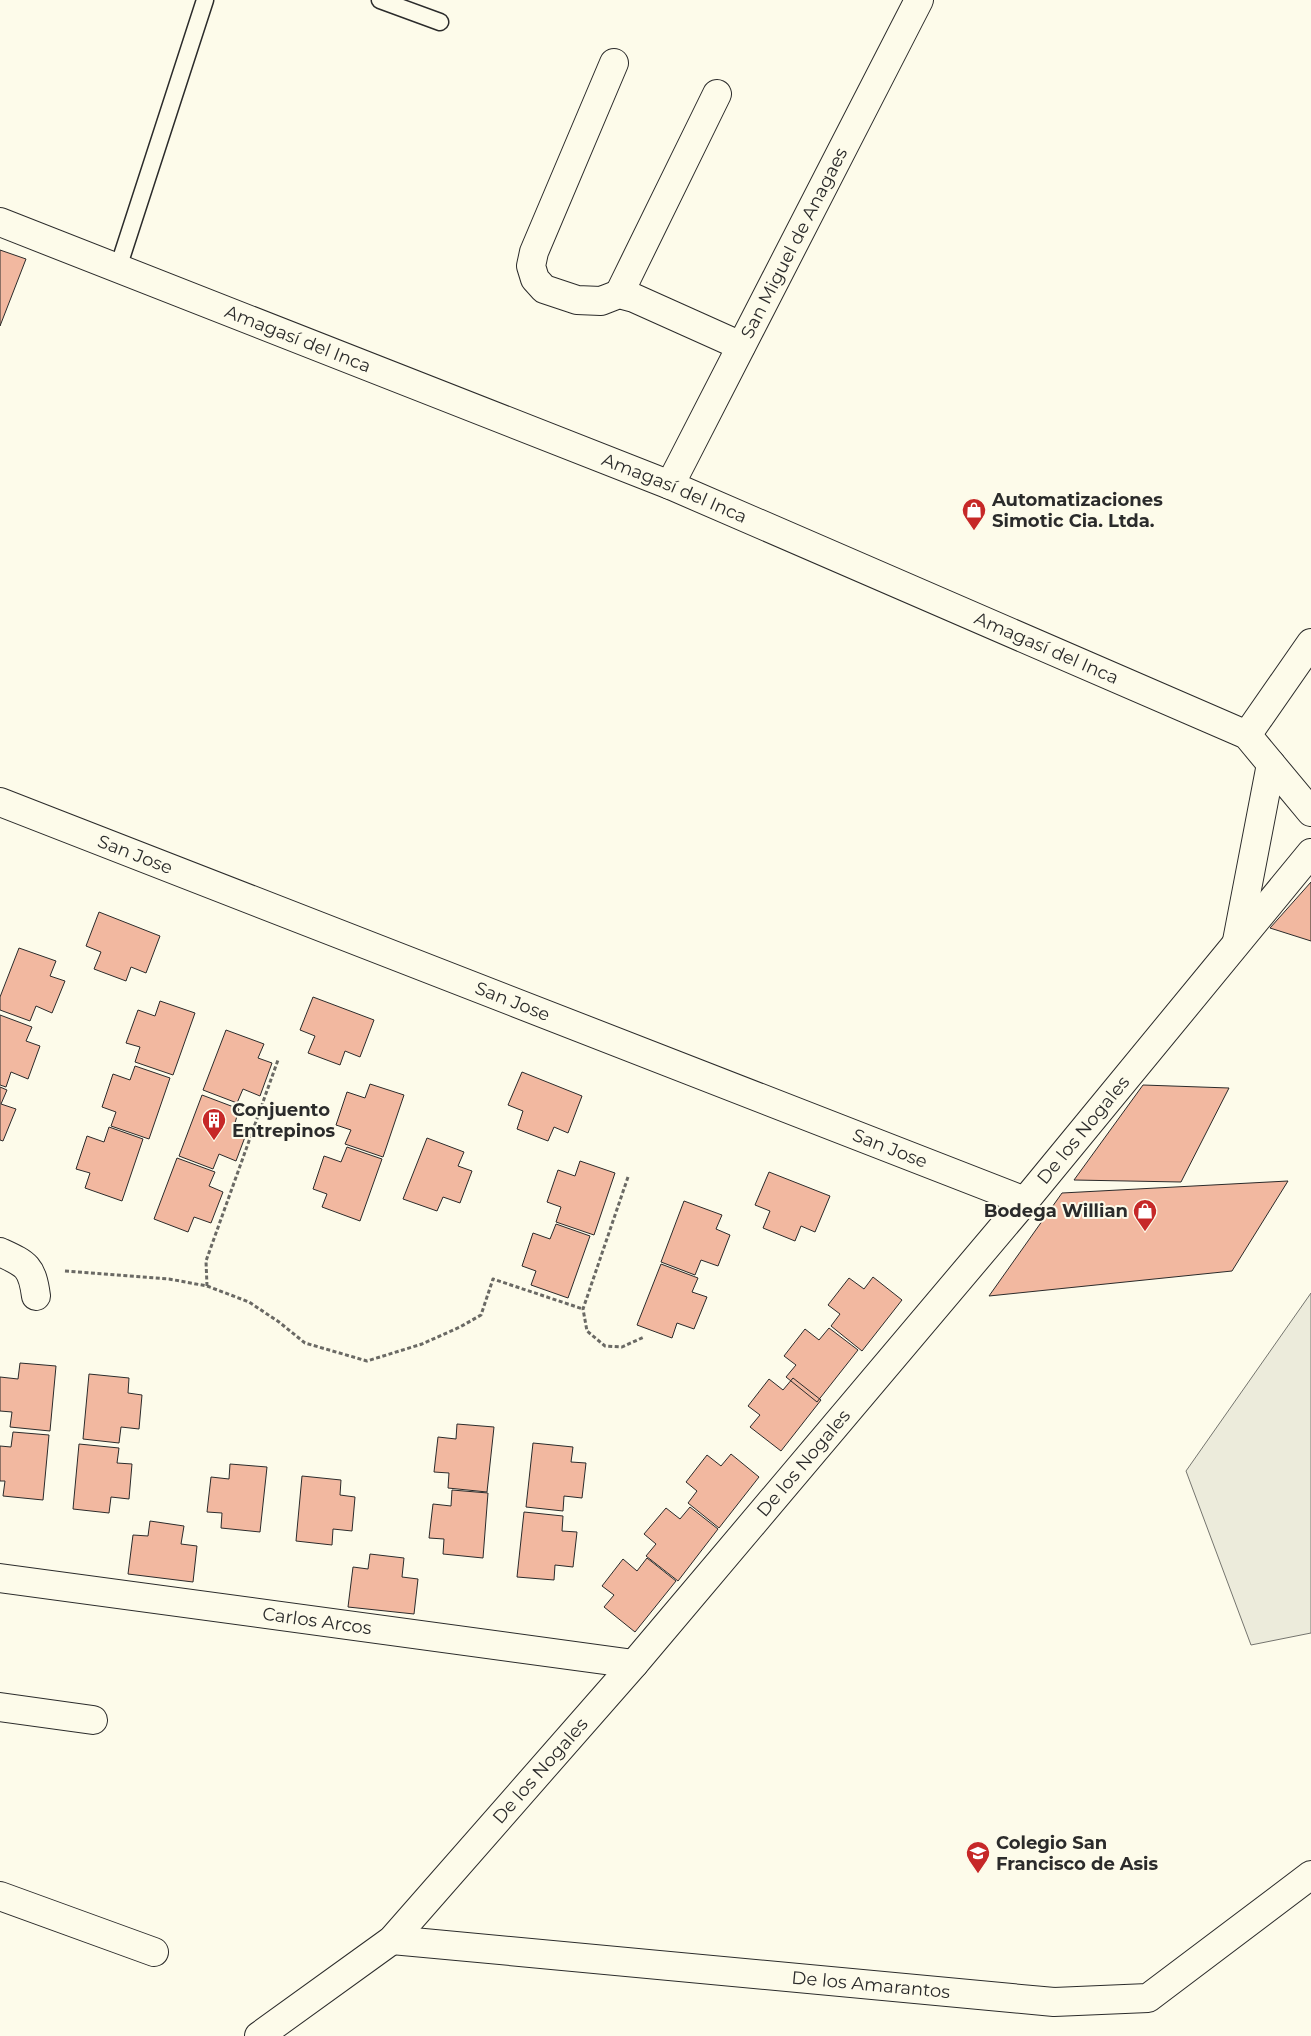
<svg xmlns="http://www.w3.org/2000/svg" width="1311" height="2036" font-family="Montserrat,sans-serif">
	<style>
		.green { fill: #ecebdb; stroke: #74746e }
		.building { fill: #f2b8a0; stroke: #2b2b2b }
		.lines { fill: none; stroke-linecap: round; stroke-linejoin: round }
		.service-casing { stroke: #2b2b2b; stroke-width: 19 }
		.minor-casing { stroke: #2b2b2b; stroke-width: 30 }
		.tertiary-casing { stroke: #2b2b2b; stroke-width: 30 }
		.path { stroke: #6a6964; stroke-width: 3; stroke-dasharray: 4 2.5; stroke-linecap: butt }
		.service { stroke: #fdfbea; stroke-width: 16 }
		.minor { stroke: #fdfbea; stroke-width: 28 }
		.tertiary { stroke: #fdfbea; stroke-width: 28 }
		.labels { text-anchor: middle; stroke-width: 4; stroke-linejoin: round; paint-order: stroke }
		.street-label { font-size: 18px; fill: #2b2b2b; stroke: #fdfbea }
		.poi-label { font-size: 18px; font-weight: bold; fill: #2b2b2b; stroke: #fdfbea; text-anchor: start }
	</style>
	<rect width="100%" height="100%" fill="#fdfbea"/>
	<path class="green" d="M1311 1293V1633L1251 1645 1186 1471Z"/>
	<path class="building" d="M0 250 26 259 0 326Z
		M1311 882V941L1270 928Z
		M99 912 160 936 146 973 131 967 126 981 94 969 101 952 86 946Z
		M19 948 56 961 50 976 65 981 52 1013 36 1006 30 1021 0 1010V997Z
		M313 997 374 1020 360 1057 345 1051 340 1065 308 1053 315 1036 300 1030Z
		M160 1001 195 1013 173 1075 135 1062 140 1047 126 1043 138 1010 155 1016Z
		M0 1015 32 1027 26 1041 40 1046 28 1079 11 1072 6 1087 0 1085Z
		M226 1030 264 1044 258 1058 272 1063 260 1096 243 1089 237 1103 203 1090Z
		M135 1066 170 1078 149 1139 111 1126 116 1112 102 1107 113 1074 130 1080Z
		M522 1072 582 1096 568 1133 554 1127 548 1141 517 1129 523 1111 508 1105Z
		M370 1084 404 1095 383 1157 345 1144 351 1130 336 1125 347 1092 365 1098Z
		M1143 1085 1229 1088 1181 1182 1074 1180Z
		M0 1087 7 1090 1 1104 16 1109 3 1141 0 1140Z
		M202 1095 239 1109 235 1123 248 1129 236 1161 219 1154 213 1169 179 1156Z
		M109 1127 143 1139 122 1201 85 1188 90 1173 76 1169 87 1136 104 1142Z
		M427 1138 464 1152 458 1166 472 1171 460 1203 443 1197 437 1211 403 1199Z
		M347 1147 382 1159 360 1221 322 1207 327 1194 313 1189 324 1156 341 1162Z
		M177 1158 215 1172 209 1186 223 1192 211 1223 194 1217 188 1232 154 1219Z
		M580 1161 615 1173 594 1235 556 1222 561 1207 547 1202 558 1170 575 1176Z
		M769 1172 830 1196 815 1232 801 1226 795 1241 763 1228 770 1211 755 1205Z
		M1288 1181 1232 1271 989 1296 1062 1193Z
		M684 1201 722 1215 716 1229 730 1235 718 1266 701 1260 695 1275 661 1262Z
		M556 1224 590 1236 568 1298 531 1285 536 1271 522 1266 533 1233 550 1239Z
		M661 1264 698 1278 692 1292 707 1297 694 1329 677 1323 672 1338 637 1325Z
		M873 1277 902 1300 862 1351 831 1326 840 1314 828 1305 849 1278 864 1289Z
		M829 1328 858 1350 817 1402 786 1377 796 1365 784 1356 805 1329 819 1340Z
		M20 1363 56 1366 50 1431 10 1427 12 1412 0 1411V1377L18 1379Z
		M89 1374 129 1378 128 1393 142 1395 139 1429 121 1427 119 1443 83 1439Z
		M793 1378 821 1400 781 1451 750 1427 760 1415 748 1406 769 1379 783 1390Z
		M457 1424 494 1427 487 1492 448 1488 449 1473 434 1472 438 1437 456 1439Z
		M13 1432 49 1435 43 1500 3 1496 5 1481H0V1446L11 1447Z
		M533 1443 573 1447 571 1462 586 1463 582 1498 564 1496 563 1511 526 1507Z
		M79 1444 119 1448 117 1463 132 1464 129 1499 111 1497 109 1513 73 1509Z
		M731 1454 759 1477 719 1528 688 1503 697 1491 686 1482 707 1455 721 1466Z
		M230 1464 267 1467 260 1532 221 1528 222 1513 207 1512 211 1477 229 1479Z
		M302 1476 341 1480 340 1495 355 1497 352 1531 333 1529 332 1545 296 1541Z
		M452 1490 488 1493 483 1558 443 1554 444 1539 429 1538 433 1504 451 1506Z
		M690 1507 718 1529 678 1581 646 1556 656 1544 644 1534 666 1508 680 1519Z
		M524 1512 563 1516 562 1531 577 1532 573 1567 555 1565 554 1580 517 1577Z
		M150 1521 184 1526 181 1544 197 1546 193 1582 128 1574 133 1535 148 1536Z
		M370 1554 404 1558 402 1577 418 1579 414 1614 348 1607 353 1567 368 1569Z
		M647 1558 676 1581 635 1632 604 1607 614 1595 602 1586 623 1559 637 1571Z"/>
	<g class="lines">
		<g class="service-casing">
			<path id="service" d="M380 0 440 22
				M118 268 205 0"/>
		</g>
		<g class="minor-casing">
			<g id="minor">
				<path d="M614 63 534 252 531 266 535 279 544 289 577 300 601 301 619 294 634 298 741 346"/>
				<path id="s1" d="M0 222 670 485 1247 735 1311 812"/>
				<path d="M619 294 717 94"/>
				<path id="s2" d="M670 485 919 0"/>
				<path d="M1247 735 1311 643"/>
				<path id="s3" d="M0 802 1025 1201"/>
				<path d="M0 1252C26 1264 32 1266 36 1296"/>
				<path id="s4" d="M0 1578 634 1664"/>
				<path d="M0 1707 93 1720"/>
				<path d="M0 1896 154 1952"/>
				<path id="s5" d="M392 1940 1054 2002 1148 1998 1311 1875"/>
			</g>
		</g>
		<g class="tertiary-casing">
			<g id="tertiary">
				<path d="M1237 941 1271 764"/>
				<path id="s6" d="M259 2036 392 1940 634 1664 1025 1201 1311 853"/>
			</g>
		</g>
		<path class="path" d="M628 1177 583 1309 587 1331 605 1346 622 1347 644 1337
			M65 1271 169 1279 207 1286 249 1302 279 1322 305 1343 367 1361 422 1344 460 1327 481 1315 493 1279 583 1309
			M207 1286 206 1261 278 1060"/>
		<use href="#service" class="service"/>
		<use href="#minor" class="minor"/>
		<use href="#tertiary" class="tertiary"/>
	</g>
	<defs>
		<g id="shop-pin" transform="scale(1.25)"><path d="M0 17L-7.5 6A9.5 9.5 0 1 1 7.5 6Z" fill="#c62828" stroke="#fdfbea"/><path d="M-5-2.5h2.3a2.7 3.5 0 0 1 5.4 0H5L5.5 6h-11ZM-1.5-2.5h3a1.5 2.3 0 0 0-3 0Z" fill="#fff"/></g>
		<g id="building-pin" transform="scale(1.25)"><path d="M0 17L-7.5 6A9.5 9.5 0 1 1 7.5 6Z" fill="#c62828" stroke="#fdfbea"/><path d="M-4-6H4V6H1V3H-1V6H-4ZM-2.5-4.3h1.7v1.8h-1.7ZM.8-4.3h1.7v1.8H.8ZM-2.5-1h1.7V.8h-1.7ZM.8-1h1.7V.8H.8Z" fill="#fff"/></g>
		<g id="school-pin" transform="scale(1.25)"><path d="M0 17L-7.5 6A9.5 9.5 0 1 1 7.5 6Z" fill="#c62828" stroke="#fdfbea"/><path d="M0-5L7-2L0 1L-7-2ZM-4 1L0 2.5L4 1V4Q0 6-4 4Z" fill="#fff"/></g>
	</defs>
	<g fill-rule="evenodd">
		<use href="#shop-pin" x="974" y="510"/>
		<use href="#building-pin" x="214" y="1120"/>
		<use href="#shop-pin" x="1145" y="1211"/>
		<use href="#school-pin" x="978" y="1853"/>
	</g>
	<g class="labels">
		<g class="street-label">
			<text dy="6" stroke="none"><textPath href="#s2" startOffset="272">San Miguel de Anagaes</textPath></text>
			<text dy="6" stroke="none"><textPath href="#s1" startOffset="320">Amagasí del Inca</textPath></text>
			<text dy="6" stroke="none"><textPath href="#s1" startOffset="725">Amagasí del Inca</textPath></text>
			<text dy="6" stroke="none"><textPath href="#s1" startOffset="1130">Amagasí del Inca</textPath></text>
			<text dy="6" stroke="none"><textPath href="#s3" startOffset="145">San Jose</textPath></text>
			<text dy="6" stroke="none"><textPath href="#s3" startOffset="550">San Jose</textPath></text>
			<text dy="6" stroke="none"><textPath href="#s6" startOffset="1229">De los Nogales</textPath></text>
			<text dy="6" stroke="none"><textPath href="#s3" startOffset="955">San Jose</textPath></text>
			<text dy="6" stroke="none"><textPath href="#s6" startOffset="794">De los Nogales</textPath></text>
			<text dy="6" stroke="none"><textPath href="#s4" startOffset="320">Carlos Arcos</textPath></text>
			<text dy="6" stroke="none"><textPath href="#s6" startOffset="389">De los Nogales</textPath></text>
			<text dy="6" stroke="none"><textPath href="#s5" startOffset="481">De los Amarantos</textPath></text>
		</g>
		<g class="poi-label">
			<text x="992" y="506">Automatizaciones<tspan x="992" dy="21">Simotic Cia. Ltda.</tspan></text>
			<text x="232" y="1116">Conjuento<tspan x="232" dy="21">Entrepinos</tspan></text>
			<text x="1128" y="1217" text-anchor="end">Bodega Willian</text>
			<text x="996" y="1849">Colegio San<tspan x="996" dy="21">Francisco de Asis</tspan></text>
		</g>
	</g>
</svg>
